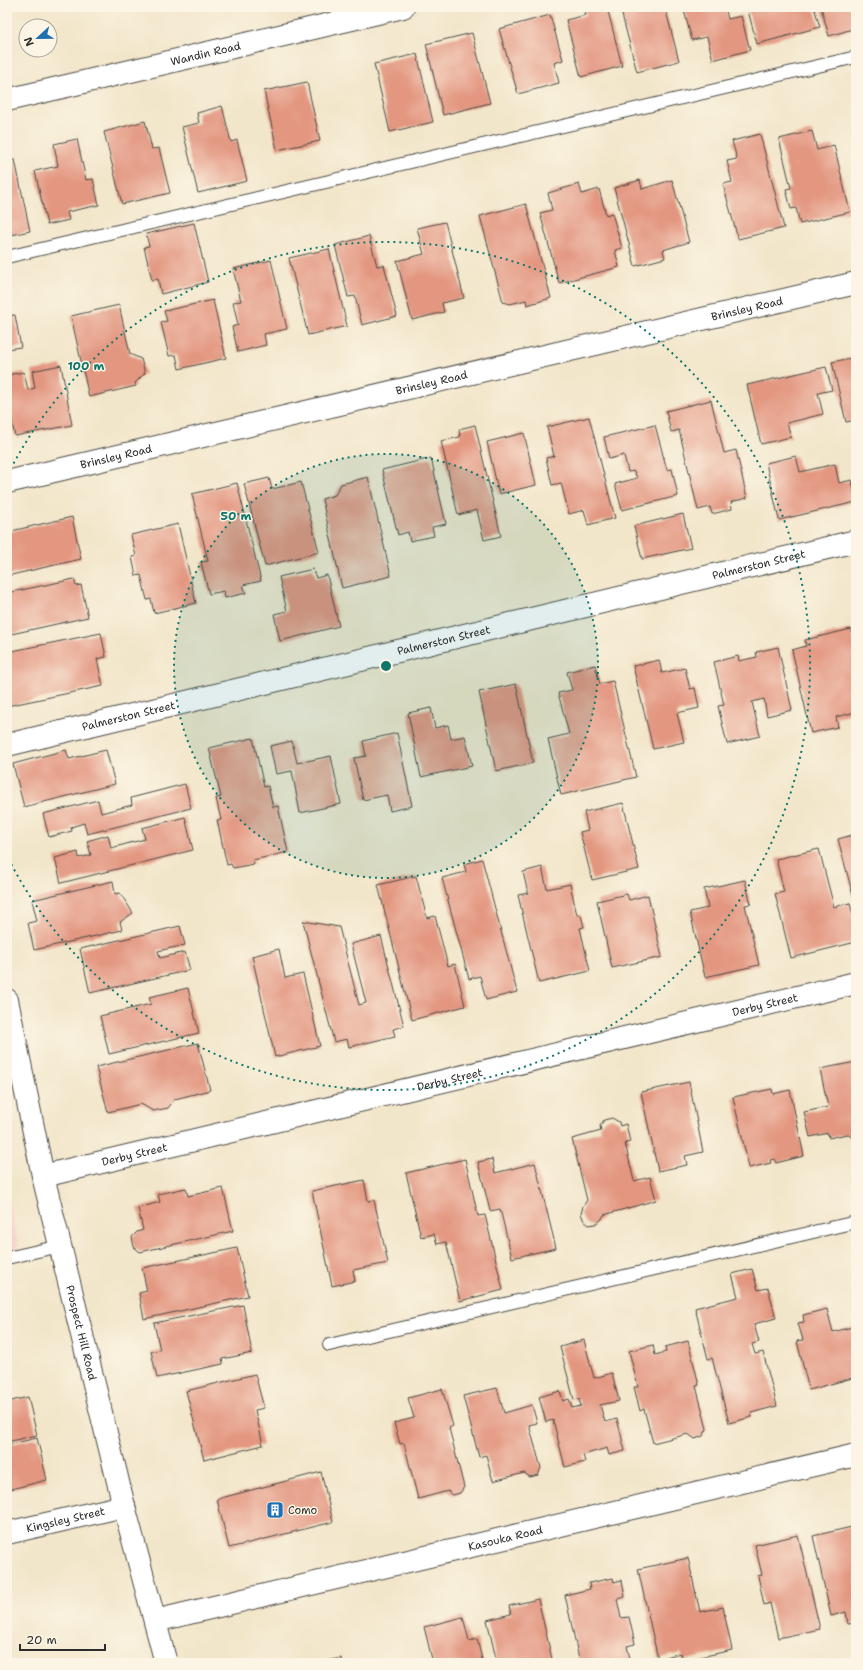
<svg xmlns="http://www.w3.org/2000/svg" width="863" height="1670" font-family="'Shantell Sans',sans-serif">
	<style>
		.built { fill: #f7d0cb }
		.building { fill: #e39781 }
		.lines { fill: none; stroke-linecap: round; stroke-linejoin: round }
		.service-casing { stroke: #494743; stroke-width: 14 }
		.minor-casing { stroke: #494743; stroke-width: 24 }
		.tertiary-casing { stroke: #494743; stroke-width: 24 }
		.service { stroke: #fff; stroke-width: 12 }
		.minor { stroke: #fff; stroke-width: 22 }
		.tertiary { stroke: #fff; stroke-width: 22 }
		.ring { fill: none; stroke: #0f766e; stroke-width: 2; stroke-dasharray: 2 4 }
		.labels { text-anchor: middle; stroke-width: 3; stroke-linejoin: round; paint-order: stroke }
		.street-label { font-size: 11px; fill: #2b2b2b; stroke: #fcf5e5 }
		.poi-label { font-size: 11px; fill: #2b2b2b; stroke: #fcf5e5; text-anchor: start }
		.centre { fill: #0f766e; stroke: #fcf5e5; stroke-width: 2 }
		.ring-label { font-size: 12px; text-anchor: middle; font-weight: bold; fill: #0f766e; stroke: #fcf5e5; stroke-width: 3; stroke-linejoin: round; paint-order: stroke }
	</style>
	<rect width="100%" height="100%" fill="#fcf5e5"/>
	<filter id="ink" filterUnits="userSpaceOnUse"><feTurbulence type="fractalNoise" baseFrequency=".025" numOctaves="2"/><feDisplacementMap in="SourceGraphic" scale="8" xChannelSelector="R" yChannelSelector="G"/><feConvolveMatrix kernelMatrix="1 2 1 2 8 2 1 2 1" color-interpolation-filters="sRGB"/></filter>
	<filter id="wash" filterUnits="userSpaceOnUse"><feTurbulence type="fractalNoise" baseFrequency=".012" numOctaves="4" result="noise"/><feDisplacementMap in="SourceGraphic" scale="16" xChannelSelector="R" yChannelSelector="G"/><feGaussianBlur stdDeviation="0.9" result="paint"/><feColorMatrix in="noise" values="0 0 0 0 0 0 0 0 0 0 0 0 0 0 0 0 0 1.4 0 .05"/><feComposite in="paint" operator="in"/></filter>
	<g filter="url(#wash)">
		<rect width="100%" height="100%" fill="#f2e6ca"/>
		<path class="built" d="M7 1196 20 1253 7 1256Z"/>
		<g id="blocks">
			<path class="building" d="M584 7H607L622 66 581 77 566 20 586 15Z
				M636 7H665L679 61 637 72 621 11Z
				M683 7H725L728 19 741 16 750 50 713 60 707 37 692 40Z
				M747 7H814L820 27 757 44Z
				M821 7H856V28L829 36Z
				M550 15 563 60 554 63 559 83 518 94 499 29Z
				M472 33 490 103 443 115 426 44Z
				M417 54 433 122 390 132 374 64Z
				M307 82 320 141 277 150 264 91Z
				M222 106 231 142 237 140 247 181 198 193 182 127 199 123 197 113Z
				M145 121 152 149 159 148 170 193 122 204 104 132Z
				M812 131 817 150 834 145 850 212 800 224 796 208 791 209 786 189 791 188 779 139Z
				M760 134 784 228 738 239 723 184 732 182 727 161 737 159 732 141Z
				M77 139 86 180 93 179 99 205 67 212 69 220 47 225 35 171 58 166 54 144Z
				M15 160 30 231 7 236V161Z
				M640 180 642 189 672 180 689 242 663 250 665 258 635 266 614 188Z
				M579 184 582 194 599 189 606 215 612 213 622 248 615 250 619 267 559 283 540 213 552 210 548 193Z
				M526 204 551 298 527 305 526 300 510 304 503 302 480 216Z
				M445 222 464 298 442 303 444 312 412 320 397 261 424 254 417 228Z
				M194 223 208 282 161 294 158 279 152 280 144 247 149 246 146 234Z
				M369 236 377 266 384 265 397 316 362 325 355 296 348 297 335 245Z
				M329 249 347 326 308 335 289 258Z
				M271 260 287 329 264 334 266 345 238 352 232 327 238 325 233 302 241 301 233 269Z
				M213 300 226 358 179 369 176 355 169 356 161 322 167 321 164 311Z
				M119 305 130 354 141 359 145 373 135 383 136 386 89 397 71 316Z
				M15 315 21 347 7 349V316Z
				M856 357V420L846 422 832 362Z
				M61 365 72 425 15 436 9 410H7V375L24 372 28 390 35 388 32 371Z
				M826 367 832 390 818 393 823 414 787 423 791 437 761 444 747 385Z
				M711 400 724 453 736 450 747 498 731 502 732 509 712 514 710 507 698 510 679 430 671 432 666 411Z
				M589 417 615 518 588 525 584 510 569 514 561 483 552 485 546 458 554 456 547 427Z
				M475 425 501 536 484 540 477 510 458 515 441 441 460 437 459 429Z
				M655 425 667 470 672 469 678 496 622 510 615 484 637 478 634 471 628 472 624 455 609 459 604 437Z
				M524 433 536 485 499 494 487 442Z
				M852 440H856V453H855Z
				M796 456 800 472 835 464 839 483 852 480 856 502 779 520 766 463Z
				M431 458 446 524 432 527 434 536 410 541 408 532 398 535 382 470Z
				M368 477 391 576 342 588 322 499 335 495 341 484Z
				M269 478 272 489 301 482 319 552 265 566 244 484Z
				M237 483 261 581 243 585 246 593 225 598 224 591 209 594 201 562 208 561 192 494Z
				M683 514 691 548 642 559 634 526Z
				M72 517 81 559 7 576V532Z
				M178 524 196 603 154 613 151 599 147 600 141 575 136 576 132 557 136 556 131 535Z
				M313 569 316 578 327 575 339 626 280 641 274 614 287 611 279 577Z
				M74 579 76 586 81 585 88 617 7 635V593Z
				M851 629 856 648V712L836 717 838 727 811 733 792 650 806 646 805 640Z
				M101 633 106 657 97 659 103 686 7 706V652Z
				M778 647 792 710 767 716 764 699 752 702 760 736 727 744 718 706 724 705 714 662 738 656 739 661 757 657 756 652Z
				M659 660 662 673 685 668 690 689 695 688 699 708 677 713 684 742 653 749 633 666Z
				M595 665 600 684 613 681 636 777 561 795 548 739 569 734 558 693 572 690 567 672Z
				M516 684 533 763 496 771 479 692Z
				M431 708 435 728 448 725 451 739 465 736 472 766 421 777 408 713Z
				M397 733 412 806 390 811 387 795 363 800 354 758 366 756 363 741Z
				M253 738 264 787 268 786 273 807 278 806 288 852 253 860 254 864 233 868 231 864 227 865 217 820H221L216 798 221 797 209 748Z
				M292 741 297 763 331 756 341 804 300 813 292 771 276 774 270 746Z
				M66 750 69 759 106 750 115 784 24 807 13 764Z
				M185 784 191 808 87 834 84 823 71 827 72 831 49 837 43 814 98 800 101 813 132 805 131 798Z
				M623 803 639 869 592 880 580 832 588 830 584 812Z
				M185 817 193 850 61 883 55 858 78 852 79 858 91 855 87 841 108 835 111 848 145 839 142 828Z
				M856 834V903H855L838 839Z
				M819 849 834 907 850 903 856 929V942L791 958 775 894 784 892 776 859Z
				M482 859 517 992 486 1000 480 976 469 979 442 878 466 872 464 864Z
				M542 867 547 889 570 884 577 915H581L584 927 580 928 590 971 539 983 518 895 528 893 523 872Z
				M416 876 427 918 435 916 448 966 455 964 465 1006 412 1020 378 885Z
				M745 880 751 904 745 905 759 965 705 977 690 912 708 908 704 889Z
				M113 881 115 894 120 893 133 913 120 922 122 930 34 950 28 923 37 921 32 900Z
				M627 894 629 900 648 895 662 957 612 968 597 901Z
				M303 921 339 927 359 1005 366 1003 351 944 381 936 404 1026 393 1029 395 1036 349 1047 347 1039 334 1042Z
				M180 926 185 945 158 951 160 958 185 952 190 970 90 993 80 949Z
				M279 949 285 978 303 974 320 1046 275 1057 252 956Z
				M188 988 199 1033 109 1054 100 1016 151 1004 149 997Z
				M198 1043 210 1090 175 1099 168 1108 153 1111 141 1104 108 1112 96 1067Z
				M856 1062V1140L847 1134 829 1138 828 1133 810 1137 804 1112 828 1107 820 1069Z
				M689 1082 703 1152 685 1156 687 1165 658 1171 641 1092Z
				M772 1089 773 1094 790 1090 804 1156 776 1163 775 1159 770 1160 771 1163 749 1168 733 1097Z
				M612 1118 619 1122 620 1126 626 1124 630 1142 625 1143 634 1181 650 1177 656 1200 604 1215 601 1220 595 1224 589 1225 584 1221 581 1214 583 1206 587 1200 572 1139 601 1131 600 1126 604 1120Z
				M465 1159 478 1216 485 1215 503 1290 460 1301 446 1242 437 1244 434 1234 421 1237 406 1173Z
				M492 1159 495 1173 535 1163 556 1248 512 1258 500 1209 490 1211 478 1162Z
				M364 1180 368 1201 374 1200 388 1263 353 1270 355 1281 332 1286 312 1191Z
				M186 1188 188 1196 223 1188 233 1231 140 1252 134 1247 132 1237 137 1232 143 1230 138 1208 160 1202 158 1194Z
				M237 1248 248 1296 144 1319 139 1293 147 1291 142 1268Z
				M752 1269 758 1290 768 1288 776 1318 754 1324 759 1342 752 1344 755 1354 763 1352 777 1406 751 1413 752 1417 729 1423 712 1358 708 1359 695 1308 738 1297 732 1274Z
				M243 1305 252 1353 222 1359 223 1364 157 1378 151 1351 160 1350 154 1323Z
				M827 1309 833 1332 856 1326V1377L809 1390 797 1341 803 1340 798 1323 804 1322 803 1315Z
				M584 1340 594 1378 612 1373 619 1401 600 1405 605 1422 617 1419 625 1451 609 1455 607 1448 583 1455 585 1462 565 1467 553 1420 546 1422 539 1397 560 1391 563 1401 569 1399 572 1408 581 1406 579 1399 574 1400 560 1347Z
				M688 1341 699 1385 696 1386 707 1429 703 1436 695 1439 688 1434 653 1443 644 1409 640 1411 634 1387H638L629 1351 653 1345 655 1355 666 1352 665 1347Z
				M7 1354 13 1376 7 1378Z
				M255 1374 264 1408 255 1410 263 1445 204 1460 186 1391Z
				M497 1388 504 1413 532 1405 537 1423 529 1425 541 1468 538 1475 530 1477 524 1473 493 1481 486 1455 479 1457 463 1396Z
				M442 1389 453 1426 449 1428 464 1487 460 1493 453 1495 448 1491 418 1499 404 1443 400 1444 394 1423 414 1418 408 1398Z
				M28 1397 37 1435 7 1442V1402Z
				M37 1438 47 1480 7 1490V1445Z
				M321 1472 333 1522 229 1548 217 1499Z
				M856 1526V1623L848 1624 846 1612 831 1616 813 1536Z
				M798 1535 820 1629 778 1638 770 1603 764 1605 758 1576 762 1575 755 1545Z
				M688 1558 700 1612 723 1607 732 1650 683 1661 681 1653 658 1659 638 1569Z
				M613 1578 614 1582 622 1580 625 1597 617 1599 621 1618 629 1617 635 1644 627 1646 631 1663H580L565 1595 590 1589 589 1583Z
				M538 1599 553 1663H497L487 1620 511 1614 509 1606Z
				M463 1617 469 1641 477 1639 483 1663H433L424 1627Z
				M341 1658 342 1663H322V1662Z
				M92 1660 93 1663H81L80 1662Z"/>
		</g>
	</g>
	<g filter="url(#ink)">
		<use href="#blocks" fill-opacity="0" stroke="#494743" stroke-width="1"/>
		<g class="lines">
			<g class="service-casing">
				<path id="service" d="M7 257 856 57
					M7 1258 60 1246
					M329 1345 856 1222"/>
			</g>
			<g class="minor-casing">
				<g id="minor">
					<path id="s1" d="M7 100 403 7"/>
					<path id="s2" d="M7 482 856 283"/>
					<path id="s3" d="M7 745 856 541"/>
					<path id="s4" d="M43 1176 856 983"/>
					<path id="s5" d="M7 1533 124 1506"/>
					<path id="s6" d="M155 1621 856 1455"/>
				</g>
			</g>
			<g class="tertiary-casing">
				<g id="tertiary">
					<path id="s7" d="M7 1000 43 1176 124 1506 166 1663"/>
				</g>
			</g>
			<use href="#service" class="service"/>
			<use href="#minor" class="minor"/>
			<use href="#tertiary" class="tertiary"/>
		</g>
	</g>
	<circle cx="386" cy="666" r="212" fill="#0f766e" fill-opacity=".12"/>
	<g class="ring">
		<circle cx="386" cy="666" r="212"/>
		<path d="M8 474A424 424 0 1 1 8 858"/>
	</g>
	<defs>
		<g id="building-square" transform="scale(0.9)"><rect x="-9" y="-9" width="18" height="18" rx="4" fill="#1f6fb2" stroke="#fcf5e5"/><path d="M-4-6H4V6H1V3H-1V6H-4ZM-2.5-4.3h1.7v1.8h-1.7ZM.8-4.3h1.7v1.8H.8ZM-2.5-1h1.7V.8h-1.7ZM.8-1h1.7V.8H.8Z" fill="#fff"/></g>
	</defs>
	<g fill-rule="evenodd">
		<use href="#building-square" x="275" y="1510"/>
	</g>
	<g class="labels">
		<g class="street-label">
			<text dy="4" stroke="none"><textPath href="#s1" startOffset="204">Wandin Road</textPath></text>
			<text dy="4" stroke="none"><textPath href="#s2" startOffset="760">Brinsley Road</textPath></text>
			<text dy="4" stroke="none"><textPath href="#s2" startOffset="436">Brinsley Road</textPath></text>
			<text dy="4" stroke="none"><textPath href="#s2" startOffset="112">Brinsley Road</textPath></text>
			<text dy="4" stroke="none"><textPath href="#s3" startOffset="773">Palmerston Street</textPath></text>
			<text dy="4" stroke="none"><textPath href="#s3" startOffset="449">Palmerston Street</textPath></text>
			<text dy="4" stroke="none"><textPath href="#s3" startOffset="125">Palmerston Street</textPath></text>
			<text dy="4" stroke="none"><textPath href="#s4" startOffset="742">Derby Street</textPath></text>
			<text dy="4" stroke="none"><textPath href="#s4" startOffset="418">Derby Street</textPath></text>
			<text dy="4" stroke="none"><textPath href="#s4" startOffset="94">Derby Street</textPath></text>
			<text dy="4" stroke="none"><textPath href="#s7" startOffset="341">Prospect Hill Road</textPath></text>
			<text dy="4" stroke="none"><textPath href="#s5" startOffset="60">Kingsley Street</textPath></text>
			<text dy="4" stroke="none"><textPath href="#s6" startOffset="360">Kasouka Road</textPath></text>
		</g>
		<g class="poi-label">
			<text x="288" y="1514">Como</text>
		</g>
	</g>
	<circle cx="386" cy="666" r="6" class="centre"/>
	<g class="ring-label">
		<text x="86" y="370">100 m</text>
		<text x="236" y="520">50 m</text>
	</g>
	<rect width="863" height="1670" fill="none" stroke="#fcf5e5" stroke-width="24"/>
	<g transform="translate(38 38) rotate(248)"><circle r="19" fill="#fcf5e5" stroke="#a8a49b"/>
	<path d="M0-3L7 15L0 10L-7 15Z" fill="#1f6fb2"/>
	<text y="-6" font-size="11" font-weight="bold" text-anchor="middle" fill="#2b2b2b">N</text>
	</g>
	<path d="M20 1644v6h85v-6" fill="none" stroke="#2b2b2b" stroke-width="2"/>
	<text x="26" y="1644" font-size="12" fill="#2b2b2b" stroke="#fcf5e5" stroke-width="3" paint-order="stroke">20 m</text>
</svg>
